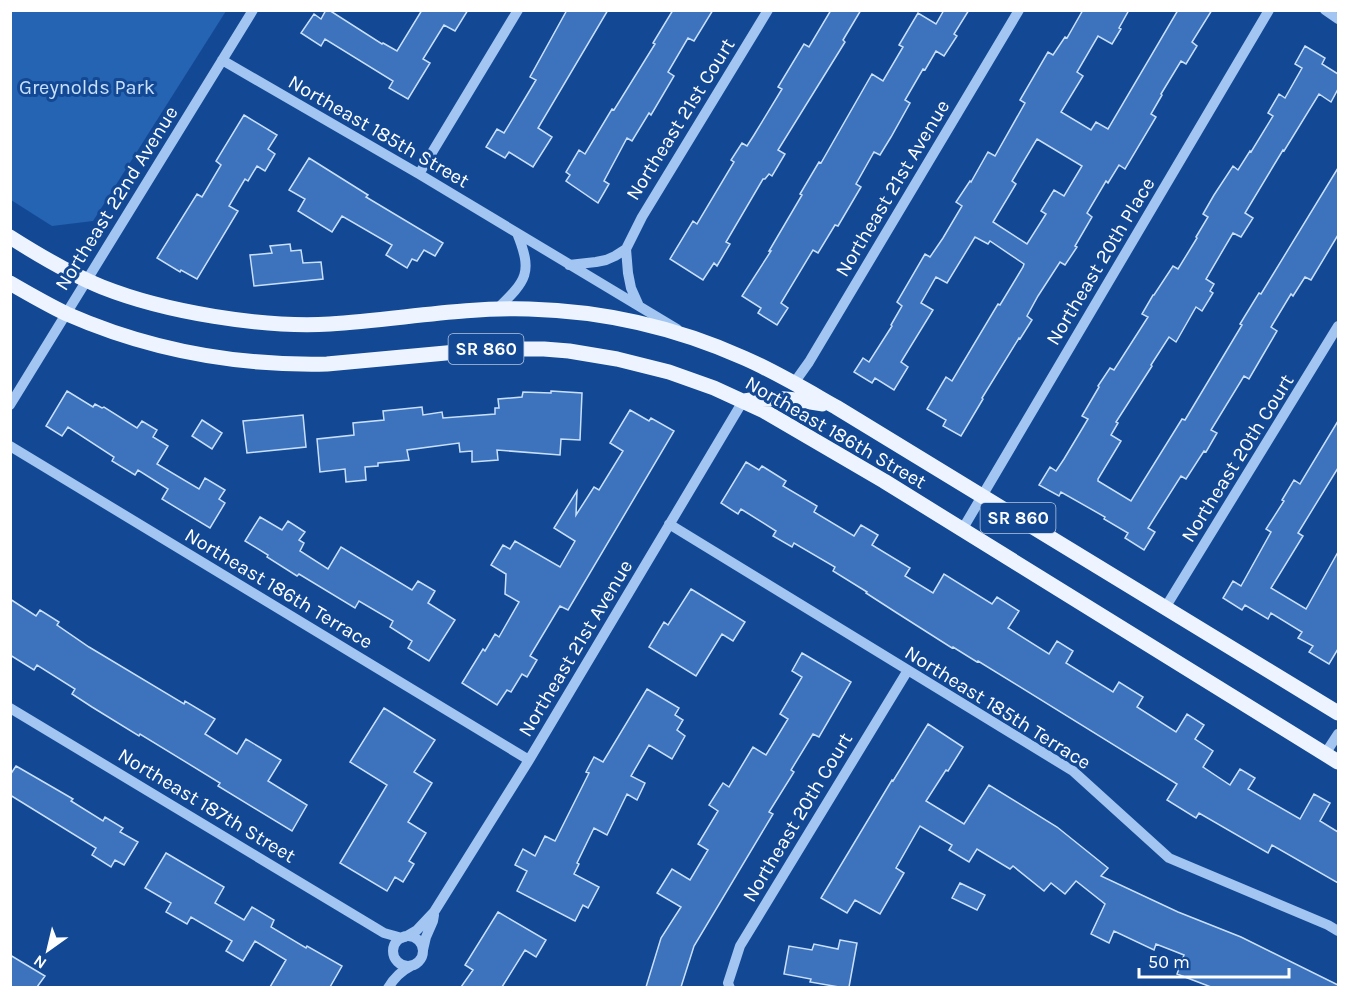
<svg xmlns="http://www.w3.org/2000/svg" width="1349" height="998" font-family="Karla,sans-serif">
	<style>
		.green { fill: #2563b3 }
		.building { fill: #3c73bc; stroke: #c9e0fd; stroke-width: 1.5; fill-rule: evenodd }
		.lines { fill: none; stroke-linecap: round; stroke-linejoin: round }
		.minor { stroke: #a2c5f2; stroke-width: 10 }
		.major { stroke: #edf4ff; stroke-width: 15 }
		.labels { text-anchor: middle; stroke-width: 6; stroke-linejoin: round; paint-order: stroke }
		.shield { fill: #134994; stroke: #b8c8df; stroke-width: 1.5 }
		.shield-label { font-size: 18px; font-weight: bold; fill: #fff }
		.park-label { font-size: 20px; fill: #c9e0fd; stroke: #134994 }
		.street-label { font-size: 20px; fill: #fff; stroke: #134994 }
	</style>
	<rect width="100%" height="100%" fill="#134994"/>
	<path class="green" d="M10 11H226L93 221 52 226 11 200Z"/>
	<path class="building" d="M326 10H329L382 44 383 43 397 51 422 10H468L455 31 444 25 423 59 430 63 408 99 389 88 393 81 325 39 321 46 301 33 314 14 321 19Z
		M567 10H608L538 128 552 137 533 167 509 152 505 158 486 147 497 129 504 133 524 100 536 80 530 77Z
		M673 10H713L694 41 688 38 668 72 674 76 651 115 649 113 632 141 627 138 604 181 609 184 598 203 566 181 570 175 566 172 579 150 585 154 612 109 614 110 655 44 653 43Z
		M831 10H861L843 40 845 42 778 150 785 154 772 176 769 174 765 179H763L726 242 730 244 717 266 714 263 703 280 670 259 693 221 697 224 734 162 731 160 742 143 747 146 754 135 782 89 778 87 804 44 809 47Z
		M944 10H969L954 34 957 36 944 56 936 51 925 70 923 69 905 100 910 103 891 137 880 155 874 152 856 184 861 187 838 226 835 225 818 253 813 250 781 303 788 308 777 325 758 313 761 308 742 296 771 251H769L802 195 800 194 819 162 821 163 872 74 883 81 903 47 899 45 918 13 936 24Z
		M1083 10H1129L1119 28 1121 29 1112 44 1098 36 1077 72 1083 76 1061 112 1091 130 1096 122 1108 129 1178 10H1212L1192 42 1197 46 1186 64 1181 61 1161 94 1162 95 1151 114 1156 117 1125 169 1119 165 1108 183 1106 181 1087 213 1092 217 1075 246 1077 247 1065 265 1060 262 1038 296 1027 316 1032 320 1020 339 1019 338 982 398 983 399 961 436 943 426 946 420 927 409 946 377 952 381 998 304 1000 305 1023 267 1024 264 990 241 988 244 975 237 947 283 936 277 921 303 933 310 901 362 908 367 894 390 875 378 872 383 854 372 863 358 869 362 892 326 891 325 902 306 897 302 925 254 930 257 943 238 962 206 956 202 970 181 971 182 988 152 995 156 1025 103 1020 100 1048 52 1053 55 1065 37 1067 38ZM1037 139 1082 166 1064 196 1054 190 1041 211 1046 214 1027 244 993 222 1016 184 1012 181Z
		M1305 46 1325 58 1322 64 1338 74V89L1331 102 1319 94 1284 151 1283 150 1245 213 1253 218 1241 237 1233 233 1206 279 1214 284 1210 291 1213 293 1202 311 1196 307 1176 342 1169 337 1151 365 1152 366 1116 422 1118 423 1111 435 1121 441 1098 479V481L1131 501 1182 419 1185 420 1242 325 1240 324 1259 293 1261 294 1338 168V235L1311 280 1305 277 1293 296 1291 294 1271 327 1277 331 1260 360 1249 379 1244 376 1211 430 1217 433 1206 452 1204 451 1186 479 1181 476 1148 528 1155 532 1144 550 1125 538 1128 533 1104 519 1105 517 1061 492 1059 496 1039 485 1050 467 1056 471 1064 459 1088 419 1082 416 1099 387 1098 386 1110 368 1114 370 1148 317 1142 314 1153 295H1154L1173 266 1178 269 1197 238 1196 237 1208 217 1203 214 1214 195 1233 166 1238 170 1250 151 1251 152 1273 116 1268 113 1279 94 1285 98 1302 68 1295 64Z
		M244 115 277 135 268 149 275 154 265 171 257 166 248 181 245 179 229 206 238 211 197 279 181 270 180 272 157 258 197 194 202 197 221 165 216 161Z
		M309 158 368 195 366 197 443 243 435 256 424 250 417 261 412 259 407 268 386 255 392 245 342 216 332 232 298 211 305 199 289 190Z
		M290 244 291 251 301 250 303 263 321 262 323 279 254 286 250 255 272 253 270 246Z
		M67 391 93 407 95 404 102 408 104 407 137 428 142 421 157 430 153 437 168 446 157 464 199 489 205 478 225 490 219 499 225 503 210 528 162 499 168 489 138 470 135 475 112 461 114 457 68 427 62 436 46 426Z
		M551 391 582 393 580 440 561 439 560 455 497 450 498 460 472 462V451L460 452 459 443 407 450 409 460 378 463V466L365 467 366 480 346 482 345 469 320 472 317 439 354 435 353 423 384 420 383 411 422 407 423 415 442 412 443 418 495 414V408H499L498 399 522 397 523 392 551 393Z
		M630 410 649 421 651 418 674 431 568 610 560 606 530 656 537 660 527 677 522 674 511 692 507 690 497 705 462 683 483 649 485 651 495 634 499 637 519 602 505 594 506 574 491 565 503 545 510 549 515 541 560 567 575 541 554 528 577 491 576 515 594 487 599 490 623 451 610 443Z
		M303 415 306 447 247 453 243 421Z
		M202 420 222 433 212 449 192 436Z
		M1338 421V468L1298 533 1303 536 1271 588 1306 609 1338 552V649L1329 664 1309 652 1313 646 1298 638 1302 632 1271 613 1268 619 1245 605 1242 610 1223 598 1233 581 1241 586 1271 532 1266 529 1284 501 1282 500 1294 480 1300 484Z
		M746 462 759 470 762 466 786 481 783 486 817 506 814 512 854 536 861 525 878 535 872 545 910 568 905 576 933 593 944 574 992 604 997 597 1019 611 1008 628 1049 654 1057 641 1073 651 1066 663 1113 692 1119 682 1143 697 1137 707 1176 732 1187 714 1204 725 1195 739 1213 751 1203 767 1230 785 1240 769 1255 778 1248 789 1300 819 1314 794 1330 803 1320 821 1338 832V883L1272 845 1268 853 1199 813 1196 818 1167 800 1177 784 978 661 977 662 953 647 952 648 897 613 866 593 867 592 833 571 835 567 794 543 792 547 773 536 776 531 741 509 738 514 721 503Z
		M260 517 282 530 288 521 305 532 299 540 304 543 300 551 328 569 341 547 412 590 418 581 435 591 428 603 455 620 429 661 408 648 412 641 390 627 393 621 359 601 355 608 299 574 297 576 267 557 268 555 245 541Z
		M691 589 745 622 733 641 722 634 696 676 649 647 664 622 668 625Z
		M10 599 36 616 40 610 59 622 57 625 89 647 184 704 185 701 215 719 205 734 237 754 246 739 281 760 268 781 307 805 292 831 218 786 220 783 140 734 139 736 92 707 72 694 75 689 37 665 34 670 10 655Z
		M802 653 851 682 819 737 813 734 791 770 794 772 769 812 773 814 694 946 681 987H646L661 938 681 907 657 893 672 869 690 880 708 850 698 844 718 811 709 805 723 783 729 787 753 747 766 755 788 719 780 714 802 677 792 671Z
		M647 689 679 708 675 715 683 720 677 730 685 736 672 759 649 745 631 776 645 783 637 800 627 794 607 835 594 828 577 863 579 864 574 874 599 887 588 908 583 905 575 921 517 891 527 871 515 865 523 849 535 856 545 836 555 841 589 773 586 772 594 757 603 762Z
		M384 708 435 740 414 772 432 783 408 822 426 833 409 861 414 864 403 882 395 877 387 891 340 863 387 785 350 762Z
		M928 724 963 747 948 771 946 770 926 801 964 824 989 785 1057 827 1108 868 1101 876 1178 912 1241 937 1338 985V987H1211L1177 974 1184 955 1156 944 1154 950 1114 931 1109 943 1091 934 1105 904 1076 881 1065 894 1051 883 1044 891 1013 866 1010 869 977 849 969 862 949 850 952 845 920 826 896 868 904 873 880 914 855 900 847 913 821 898 892 780 893 781Z
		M16 766 73 799 71 801 103 821 105 817 123 828 120 832 138 842 124 865 115 860 111 867 92 855 96 848 10 795V775Z
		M166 853 224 887 215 903 244 920 252 907 274 920 271 927 306 948 307 946 342 966 330 987H270L286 960 255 941 243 961 226 951 232 941 191 917 187 924 166 912 171 903 145 888Z
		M960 883 985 895 977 910 952 898Z
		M498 912 546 940 536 957 525 950 502 987H461L473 970 465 965Z
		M840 940 857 943 849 987H839L810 982 811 979 784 974 789 946 812 950 814 944 838 949Z
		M10 955 45 976 37 987H10Z"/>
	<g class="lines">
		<path class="minor" d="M1325 10 1338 19
			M222 60 419 174 677 329
			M419 174 518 10
			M626 249 628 273 631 288 639 306
			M569 265 596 262 606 260 615 256 626 249 642 217 768 10
			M497 309C527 280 533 273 517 233
			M794 383 809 362 1019 10
			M10 405 253 10
			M10 446 529 760
			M669 524 1073 771 1169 858 1328 925 1338 931
			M962 530 1269 10
			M1165 608 1338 326
			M10 708 384 933 402 938
			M1325 754 1338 734
			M393 951a15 15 0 1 1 30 0a15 15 0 1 1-30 0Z
			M405 937 417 930 434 912 529 760 743 401
			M423 950 426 937 433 921 434 915
			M388 988C394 978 401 971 411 966
			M730 988 728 983 740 946 908 670"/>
		<path class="major" d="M10 237C40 256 70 274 102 287 165 312 262 328 330 324 396 320 462 307 529 309 603 311 677 328 744 358 776 372 806 390 836 407L1338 713
			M10 283C29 294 48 305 67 314 149 350 238 366 327 364L489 349H544L569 351 617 359 669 372 714 388 764 411 884 481 1338 762
			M743 401C770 396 795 399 822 404"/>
	</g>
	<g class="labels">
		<g class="shield">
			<rect x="448.5" y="334" width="75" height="30" rx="4.5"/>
			<rect x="980.5" y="503" width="75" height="30" rx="4.5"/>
		</g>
		<g class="shield-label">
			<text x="486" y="355">SR 860</text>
			<text x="1018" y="524">SR 860</text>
		</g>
		<g class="park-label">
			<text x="87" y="94">Greynolds Park</text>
		</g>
		<g class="street-label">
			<text transform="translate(680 119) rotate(-58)" y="7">Northeast 21st Court</text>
			<text transform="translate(379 131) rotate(30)" y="7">Northeast 185th Street</text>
			<text transform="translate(892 188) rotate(-59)" y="7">Northeast 21st Avenue</text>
			<text transform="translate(116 198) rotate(-58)" y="7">Northeast 22nd Avenue</text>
			<text transform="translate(1100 261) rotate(-59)" y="7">Northeast 20th Place</text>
			<text transform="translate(836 432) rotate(30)" y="7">Northeast 186th Street</text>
			<text transform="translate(1237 458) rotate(-58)" y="7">Northeast 20th Court</text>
			<text transform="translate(279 588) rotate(31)" y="7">Northeast 186th Terrace</text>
			<text transform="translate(575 648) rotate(-59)" y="7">Northeast 21st Avenue</text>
			<text transform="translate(998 707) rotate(32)" y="7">Northeast 185th Terrace</text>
			<text transform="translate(207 805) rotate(31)" y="7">Northeast 187th Street</text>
			<text transform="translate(797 817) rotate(-59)" y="7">Northeast 20th Court</text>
		</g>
	</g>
	<rect width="1349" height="998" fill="none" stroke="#ffffff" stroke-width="24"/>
	<g transform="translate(48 950) rotate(214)" stroke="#134994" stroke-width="4.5" paint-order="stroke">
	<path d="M0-4.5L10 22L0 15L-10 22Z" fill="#ffffff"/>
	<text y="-9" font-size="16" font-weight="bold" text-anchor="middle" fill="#ffffff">N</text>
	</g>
	<path d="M1139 968v9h150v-9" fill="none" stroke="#ffffff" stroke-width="3"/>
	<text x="1148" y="968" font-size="18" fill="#ffffff" stroke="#134994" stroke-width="4.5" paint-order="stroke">50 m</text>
</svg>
